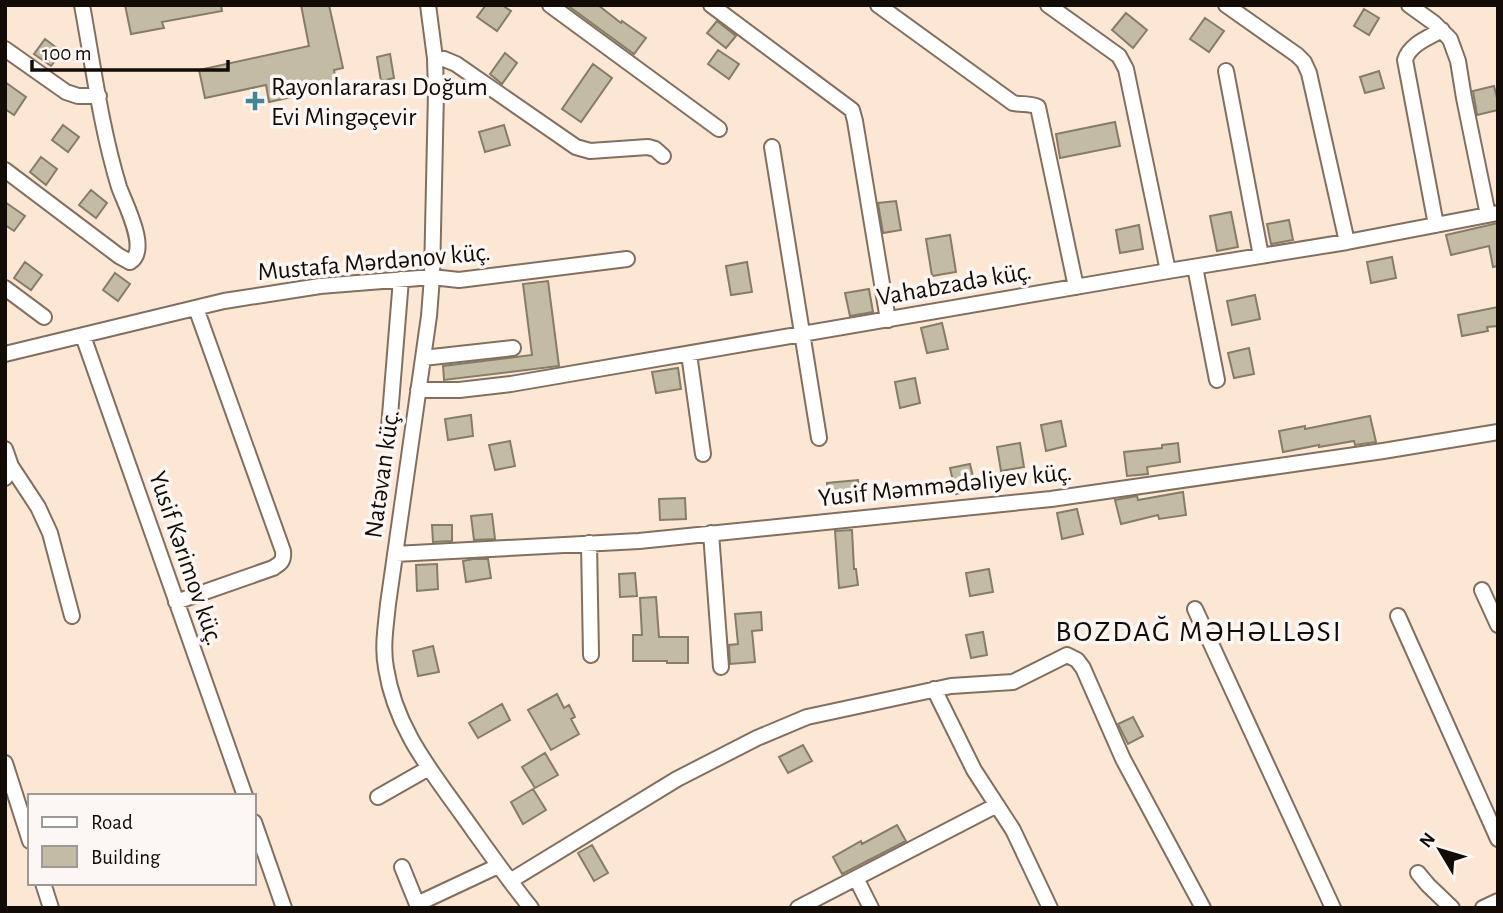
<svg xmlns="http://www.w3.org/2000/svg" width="1503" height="913" font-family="'Alegreya Sans',sans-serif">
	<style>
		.building { fill: #c3bba4; stroke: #857d67; stroke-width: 2 }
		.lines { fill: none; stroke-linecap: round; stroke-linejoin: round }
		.minor-casing { stroke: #826f5f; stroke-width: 18 }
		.minor { stroke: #fff; stroke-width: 14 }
		.poi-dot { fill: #428794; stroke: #fcf7f4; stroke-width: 2.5 }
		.labels { text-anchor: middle; stroke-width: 7; stroke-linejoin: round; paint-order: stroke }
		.poi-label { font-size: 26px; fill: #130c06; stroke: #fcf7f4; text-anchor: start }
		.street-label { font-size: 26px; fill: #130c06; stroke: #fcf7f4 }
		.quarter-label { font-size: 30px; letter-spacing: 2px; fill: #130c06; stroke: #fcf7f4 }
	</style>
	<rect width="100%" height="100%" fill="#fce7d5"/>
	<path class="building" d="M125 5H221L222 11 162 22 164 28 131 34Z
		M301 5H329L343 68 334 70 337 87 269 102 266 85 205 98 199 70 309 46Z
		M486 5H502L511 11 497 31 477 17Z
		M567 5H598L621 23 622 21 646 38 634 54Z
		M1364 9 1379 18 1369 35 1354 26Z
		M1126 13 1147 30 1133 48 1112 30Z
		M1205 18 1224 31 1209 52 1190 39Z
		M717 21 736 36 726 48 707 33Z
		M45 39 62 52 51 66 34 54Z
		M718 50 739 64 729 79 708 64Z
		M505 53 517 63 502 84 490 74Z
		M390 54 394 78 381 81 377 57Z
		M593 64 612 78 581 122 562 109Z
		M1379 71 1384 88 1365 93 1360 77Z
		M5 82 26 97 14 115 5 109Z
		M1494 86 1498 102V110L1477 115 1473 91Z
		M1115 122 1120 146 1060 158 1056 134Z
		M63 125 79 137 68 152 52 140Z
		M504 125 510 145 485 152 479 132Z
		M41 157 57 169 46 185 30 172Z
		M91 190 107 203 96 218 79 205Z
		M896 201 901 230 883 233 878 203Z
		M5 202 25 216 14 231 5 225Z
		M1231 212 1238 247 1217 251 1210 216Z
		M1289 220 1293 240 1271 244 1267 224Z
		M1498 223V266L1493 267 1489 246 1451 255 1446 235Z
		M1139 225 1143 249 1120 253 1116 230Z
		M950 235 956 272 932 276 926 239Z
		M1392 257 1396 278 1371 283 1367 262Z
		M25 262 42 275 31 290 14 278Z
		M747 262 752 292 731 295 726 266Z
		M115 273 130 284 118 301 103 290Z
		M548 281 559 366 444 380 443 366 532 355 523 284Z
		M869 289 873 312 850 316 845 293Z
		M1255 295 1260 319 1232 325 1227 301Z
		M1498 307V326L1487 327 1488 331 1462 336 1458 315Z
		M942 323 948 349 927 353 921 328Z
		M1249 348 1254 374 1234 378 1228 353Z
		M678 368 681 389 656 393 652 372Z
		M915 378 920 403 900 408 895 382Z
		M471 415 473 436 448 440 445 419Z
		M1370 416 1376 442 1355 445 1354 441 1319 447V445L1283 452 1279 431 1305 426V429Z
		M1061 421 1066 446 1046 451 1041 425Z
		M510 441 515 466 495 470 489 445Z
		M1020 443 1024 467 1001 471 997 447Z
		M1178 443 1180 462 1147 467 1148 474 1127 476 1124 452 1162 448V445Z
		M970 464 976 489 956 494 950 468Z
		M858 480 860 502 828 505 827 483Z
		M1183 492 1186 515 1159 519 1158 515 1121 524 1115 500 1137 496 1138 500Z
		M685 498 686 519 660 520 659 499Z
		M1077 509 1083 534 1062 539 1057 513Z
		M492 514 495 539 474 540 471 516Z
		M432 525H452V541L433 542Z
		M852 530 854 569H856L858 585 839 588 835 531Z
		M473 559H488L491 578 466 582 463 561Z
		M437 564 438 589 417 591 416 565Z
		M989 569 993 592 970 596 966 573Z
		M635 573 637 596 620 597 619 574Z
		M656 597 659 637H688V663H667V661H633V635H642L640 598Z
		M761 612 762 630 752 631 755 662 730 664 729 645 738 644 735 614Z
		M983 632 987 655 971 658 966 635Z
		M433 646 439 672 418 676 413 651Z
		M557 694 564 708 569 705 575 717 571 719 579 734 551 750 528 710Z
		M502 704 510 720 478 738 469 723Z
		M1133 717 1143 736 1128 744 1118 724Z
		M803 745 812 761 788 773 779 757Z
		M545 753 558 775 535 788 522 767Z
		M533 789 546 810 523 824 511 802Z
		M897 825 906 841 842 874 833 857 861 841 862 844Z
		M592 845 608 873 594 881 578 853Z"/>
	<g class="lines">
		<g class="minor-casing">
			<path id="minor" d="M428 5 435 58 436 92 432 277 429 316 388 604C386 625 382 647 386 668 395 726 428 767 461 813 484 845 506 877 531 908
				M550 5 719 129
				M711 5 852 110 855 121 888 320
				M878 5 1013 103C1022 105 1030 103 1038 107L1076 287
				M1048 5 1119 56 1126 69 1168 271
				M1226 5 1297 55 1304 62 1309 73 1347 242
				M1409 5 1434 23 1450 39 1458 61 1464 98 1488 215
				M5 49 66 92 78 96H99
				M435 58 444 59 456 64 576 147 590 151 648 147 655 149 663 156
				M1226 71 1261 256
				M772 147 819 438
				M5 170 119 256 130 262C150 250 125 204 119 187 101 128 93 65 82 5
				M1436 225 1405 60C1410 44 1428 38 1442 30
				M1195 267 1217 380
				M5 288 44 317
				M83 336 245 796
				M5 354 224 301 320 286 432 277 459 280 627 259
				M689 354 703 454
				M423 358 513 348
				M418 390H459L511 384 1168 271 1347 242 1498 213
				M389 428 401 279
				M5 449 11 466 5 478
				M11 466 38 507 50 533 72 616
				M711 533 721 667
				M589 543 591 655
				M395 554 639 541 1051 499 1383 451 1498 432
				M1482 590 1498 625
				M176 602 273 568C281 563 284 561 283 551L196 308
				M1195 609 1333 908
				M1398 616 1498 839
				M934 689 974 770 1013 830 1050 908
				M5 763 30 841
				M378 797 429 768
				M254 822 284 908
				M402 867 417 904
				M1418 873 1428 885 1452 908
				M856 878 871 908
				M510 881 677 779 757 738 807 717 951 686 1013 682 1067 655 1077 660 1083 668 1123 759 1203 908
				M43 883 51 908
				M419 908 417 904 498 866
				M798 908 997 805
				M1483 908 1498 901"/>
		</g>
		<use href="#minor" class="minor"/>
	</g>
	<path class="poi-dot" d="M251.5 90.5h7v7h7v7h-7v7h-7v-7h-7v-7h7z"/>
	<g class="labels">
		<g class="poi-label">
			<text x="271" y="95">Rayonlararası Doğum<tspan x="271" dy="30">Evi Mingəçevir</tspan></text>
		</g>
		<g class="street-label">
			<text transform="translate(374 261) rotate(-5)" y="9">Mustafa Mərdənov küç.</text>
			<text transform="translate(954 283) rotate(-10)" y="9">Vahabzadə küç.</text>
			<text transform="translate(381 474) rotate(-82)" y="9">Natəvan küç.</text>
			<text transform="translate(945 484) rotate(-6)" y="9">Yusif Məmmədəliyev küç.</text>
			<text transform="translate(187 558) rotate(71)" y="9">Yusif Kərimov küç.</text>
		</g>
		<g class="quarter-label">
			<text x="1199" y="641">BOZDAĞ MƏHƏLLƏSI</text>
		</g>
	</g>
	<rect width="1503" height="913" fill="none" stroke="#130c06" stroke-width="14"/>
	<rect x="28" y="794" width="228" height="91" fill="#fcf7f4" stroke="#9f9995" stroke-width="2"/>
	<rect x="42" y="817" width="35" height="10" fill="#ffffff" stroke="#9f9995" stroke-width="2"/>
	<text x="91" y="829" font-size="21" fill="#130c06">Road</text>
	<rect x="42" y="846" width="35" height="21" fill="#c3bba4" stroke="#9f9995" stroke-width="2"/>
	<text x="91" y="864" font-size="21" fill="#130c06">Building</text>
	<g transform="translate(1440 850) rotate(308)" stroke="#fcf7f4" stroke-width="5" paint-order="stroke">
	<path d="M0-5L12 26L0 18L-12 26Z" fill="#130c06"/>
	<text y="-10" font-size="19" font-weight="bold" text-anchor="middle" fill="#130c06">N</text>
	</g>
	<path d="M32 60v10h196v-10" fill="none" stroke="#130c06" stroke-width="3.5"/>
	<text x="42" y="60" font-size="21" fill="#130c06" stroke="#fcf7f4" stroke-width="5" paint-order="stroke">100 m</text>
</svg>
